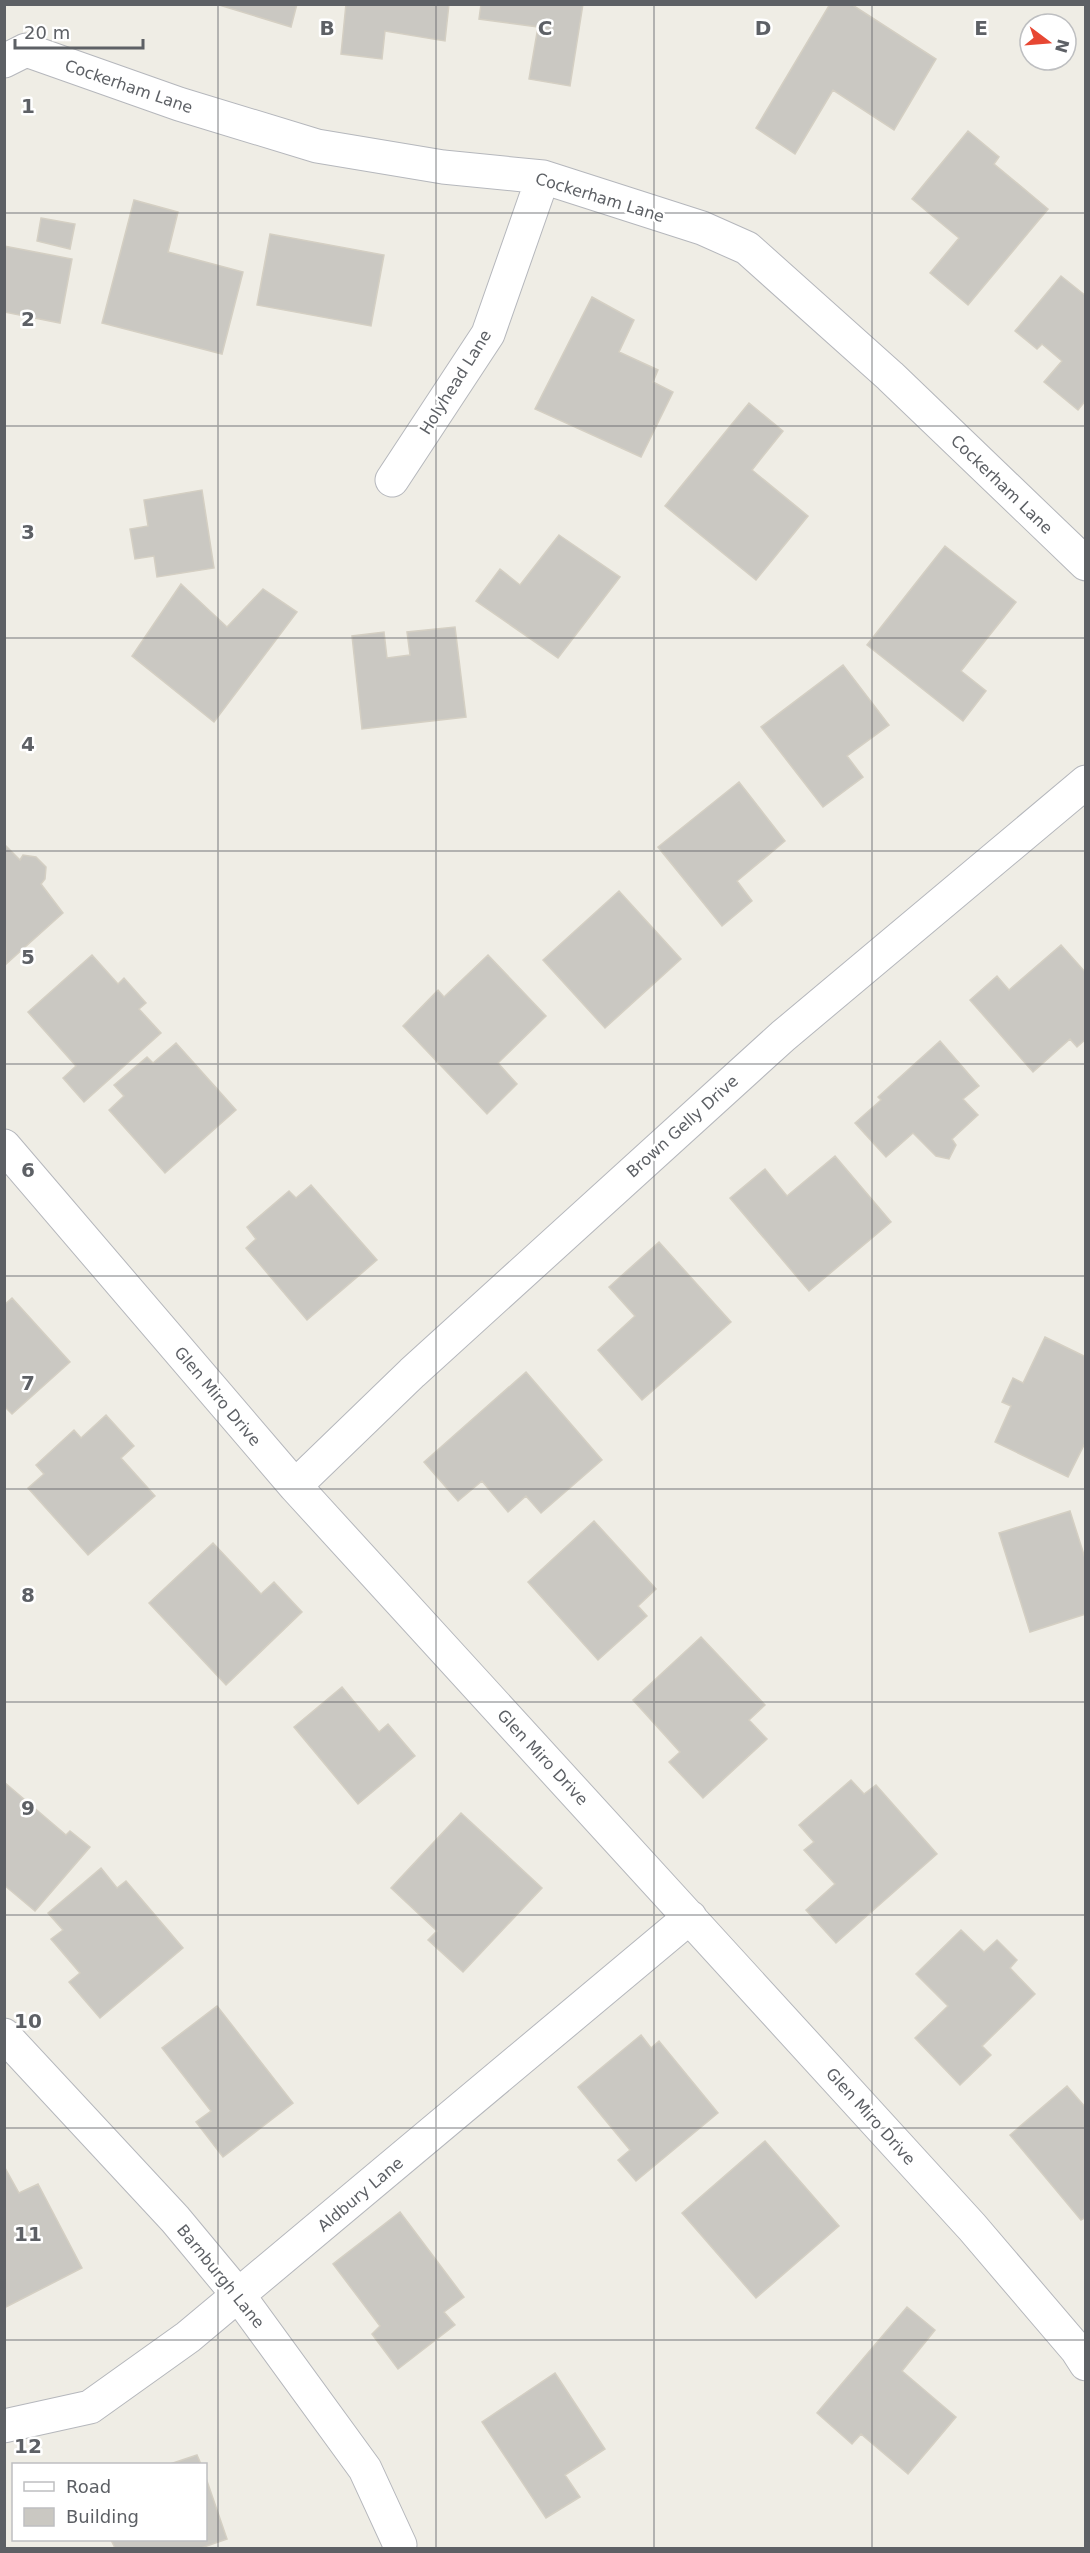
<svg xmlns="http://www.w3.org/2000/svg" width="1090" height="2553" font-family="'DejaVu Sans',sans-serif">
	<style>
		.building { fill: #cac8c2; stroke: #d4cfc3; stroke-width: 1.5 }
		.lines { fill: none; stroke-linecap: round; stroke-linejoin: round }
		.minor-casing { stroke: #b5b7bc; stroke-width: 35 }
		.minor { stroke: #fff; stroke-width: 33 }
		.grid { fill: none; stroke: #5d6065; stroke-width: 1.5; stroke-opacity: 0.55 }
		.labels { text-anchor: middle; stroke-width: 5; stroke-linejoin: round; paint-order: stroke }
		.street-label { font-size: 16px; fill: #5d6065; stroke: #fff }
		.grid-label { font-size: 20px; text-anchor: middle; font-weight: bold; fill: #5d6065; stroke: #fff; stroke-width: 5; stroke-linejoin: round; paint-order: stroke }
	</style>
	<rect width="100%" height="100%" fill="#efede5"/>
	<path class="building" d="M216 4H297L291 27Z
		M346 4H449L445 41 385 31 382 59 341 54Z
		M481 4H583L570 86 529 79 538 27 479 19Z
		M830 4H851L936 59 894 130 833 90 795 154 756 128Z
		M968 131 999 157 994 164 1048 209 968 305 930 273 959 238 912 199Z
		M134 200 178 212 168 252 243 272 222 354 102 323Z
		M41 218 75 224 70 249 37 241Z
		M270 234 384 255 371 326 257 305Z
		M4 246 72 259 60 323 4 312Z
		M1061 276 1086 296V400L1078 410 1044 382 1062 361 1042 344 1037 349 1015 331Z
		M592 297 634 320 619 352 658 370 653 382 673 392 641 457 535 409Z
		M749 403 783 431 752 470 808 516 756 580 665 506Z
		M202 490 214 568 157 577 154 556 135 559 130 529 148 526 144 500Z
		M559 535 620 577 558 658 476 601 500 569 520 585Z
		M945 546 1016 602 961 671 986 691 963 721 867 645Z
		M181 584 227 627 263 589 297 612 214 722 132 656Z
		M455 627 466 717 362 729 352 636 384 632 387 658 410 655 407 632Z
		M843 665 889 725 847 756 863 777 823 807 761 727Z
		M739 782 785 841 737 881 752 901 722 926 658 847Z
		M4 844 20 860 23 855 36 857 46 867 45 879 41 884 63 913 6 964Z
		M619 891 681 959 605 1028 543 960Z
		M1061 945 1086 973V1039L1077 1047 1070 1039 1033 1072 970 1000 997 976 1009 990Z
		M92 955 118 984 124 978 146 1003 139 1009 161 1033 84 1102 63 1078 76 1066 28 1012Z
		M488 955 546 1016 498 1063 517 1084 487 1114 403 1026 438 990 444 997Z
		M940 1041 979 1086 963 1099 978 1115 952 1139 956 1145 949 1159 936 1156 913 1133 886 1157 855 1123 881 1100 878 1097Z
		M176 1043 236 1110 165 1173 109 1110 124 1096 114 1085 147 1057 153 1063Z
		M835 1156 891 1222 809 1291 730 1198 765 1169 787 1196Z
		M311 1185 377 1260 307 1320 246 1248 256 1239 247 1227 289 1191 296 1198Z
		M659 1242 731 1322 642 1400 598 1350 635 1316 609 1287Z
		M12 1298 70 1362 12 1414 4 1406V1305Z
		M1045 1337 1086 1357V1441L1068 1477 995 1442 1011 1406 1002 1402 1013 1378 1023 1383Z
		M526 1372 602 1460 541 1513 526 1496 508 1512 482 1481 458 1501 424 1462Z
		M106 1415 134 1446 121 1458 155 1496 88 1555 28 1488 44 1474 36 1465 74 1430 81 1438Z
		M1070 1511 1086 1561V1614L1030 1632 999 1533Z
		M594 1521 656 1589 638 1606 647 1616 598 1660 528 1582Z
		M213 1543 261 1594 274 1582 302 1612 226 1685 149 1603Z
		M701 1637 765 1705 749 1720 767 1739 703 1798 669 1762 680 1752 633 1700Z
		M342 1687 379 1732 388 1724 415 1756 358 1804 294 1727Z
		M851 1780 864 1794 876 1785 937 1854 836 1943 806 1910 835 1884 804 1850 814 1842 799 1825Z
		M4 1782 66 1835 70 1831 90 1847 35 1911 4 1885Z
		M461 1813 542 1888 463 1972 428 1940 437 1931 391 1888Z
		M101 1868 117 1888 126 1881 183 1948 100 2018 69 1982 80 1973 51 1939 63 1930 48 1913Z
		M961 1930 984 1952 997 1940 1017 1960 1010 1968 1035 1994 982 2046 991 2055 960 2085 915 2038 948 2006 916 1974Z
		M217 2006 293 2103 223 2157 196 2122 211 2111 162 2048Z
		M641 2035 651 2048 659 2041 718 2113 636 2181 618 2160 630 2150 578 2087Z
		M1067 2086 1086 2108V2217L1081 2220 1010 2135Z
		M765 2141 839 2226 756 2298 682 2213Z
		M4 2166 19 2193 38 2184 82 2268 4 2308Z
		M400 2212 464 2297 444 2312 455 2325 398 2369 372 2334 380 2326 333 2264Z
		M907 2307 935 2330 902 2371 956 2417 908 2474 861 2434 852 2444 817 2413Z
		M555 2373 605 2449 565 2475 580 2497 546 2518 482 2422Z
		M197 2455 201 2464H170Z
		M206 2478 227 2539 201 2548H115L111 2540H206Z"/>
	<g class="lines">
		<g class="minor-casing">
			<path id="minor" d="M4 61 26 50 179 104 317 146 443 167 543 177 702 228 747 248 890 376 1086 564
				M392 480 488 334 543 177
				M4 1146 295 1486 972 2227 1077 2350 1086 2364
				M295 1486 412 1373 783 1036 1086 782
				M4 2035 175 2219 239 2296 365 2469 400 2545
				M4 2426 90 2407 188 2337 690 1917"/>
		</g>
		<use href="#minor" class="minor"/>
	</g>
	<path class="grid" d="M218 4V2548M436 4V2548M654 4V2548M872 4V2548M4 213H1086M4 426H1086M4 638H1086M4 851H1086M4 1064H1086M4 1276H1086M4 1489H1086M4 1702H1086M4 1915H1086M4 2128H1086M4 2340H1086"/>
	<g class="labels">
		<g class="street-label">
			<text transform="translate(129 86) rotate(19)" y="6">Cockerham Lane</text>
			<text transform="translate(600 197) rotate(17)" y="6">Cockerham Lane</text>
			<text transform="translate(455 382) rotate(-58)" y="6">Holyhead Lane</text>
			<text transform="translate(1002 484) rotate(44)" y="6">Cockerham Lane</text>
			<text transform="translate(682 1126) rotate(-42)" y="6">Brown Gelly Drive</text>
			<text transform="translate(218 1396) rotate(50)" y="6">Glen Miro Drive</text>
			<text transform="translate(543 1757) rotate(47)" y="6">Glen Miro Drive</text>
			<text transform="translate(871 2116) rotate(48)" y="6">Glen Miro Drive</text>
			<text transform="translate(360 2194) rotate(-40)" y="6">Aldbury Lane</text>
			<text transform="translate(221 2276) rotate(51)" y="6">Barnburgh Lane</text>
		</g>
	</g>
	<g class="grid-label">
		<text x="327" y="35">B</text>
		<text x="545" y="35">C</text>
		<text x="763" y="35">D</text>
		<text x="981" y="35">E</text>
		<text x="28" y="113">1</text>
		<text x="28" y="326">2</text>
		<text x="28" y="539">3</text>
		<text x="28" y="751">4</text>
		<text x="28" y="964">5</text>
		<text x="28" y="1177">6</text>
		<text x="28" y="1390">7</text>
		<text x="28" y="1602">8</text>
		<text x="28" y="1815">9</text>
		<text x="28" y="2028">10</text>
		<text x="28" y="2241">11</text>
		<text x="28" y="2453">12</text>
	</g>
	<rect width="1090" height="2553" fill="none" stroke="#5d6065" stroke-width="12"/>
	<rect x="12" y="2463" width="195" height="78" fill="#ffffff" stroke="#bebfc1" stroke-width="1.5"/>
	<rect x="24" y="2482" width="30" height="9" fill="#ffffff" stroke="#bebfc1" stroke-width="1.5"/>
	<text x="66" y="2493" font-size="18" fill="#5d6065">Road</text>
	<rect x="24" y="2508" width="30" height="18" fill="#cac8c2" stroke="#bebfc1" stroke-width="1.5"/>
	<text x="66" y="2523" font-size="18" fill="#5d6065">Building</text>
	<g transform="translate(1048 42) rotate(106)"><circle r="28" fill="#ffffff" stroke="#bebfc1" stroke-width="1.5"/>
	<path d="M0-4.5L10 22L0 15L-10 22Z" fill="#e74733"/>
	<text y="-9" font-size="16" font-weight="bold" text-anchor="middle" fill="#5d6065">N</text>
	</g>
	<path d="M15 39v9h128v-9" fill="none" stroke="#5d6065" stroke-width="3"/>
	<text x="24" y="39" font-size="18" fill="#5d6065" stroke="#ffffff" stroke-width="4.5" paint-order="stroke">20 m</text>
</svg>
